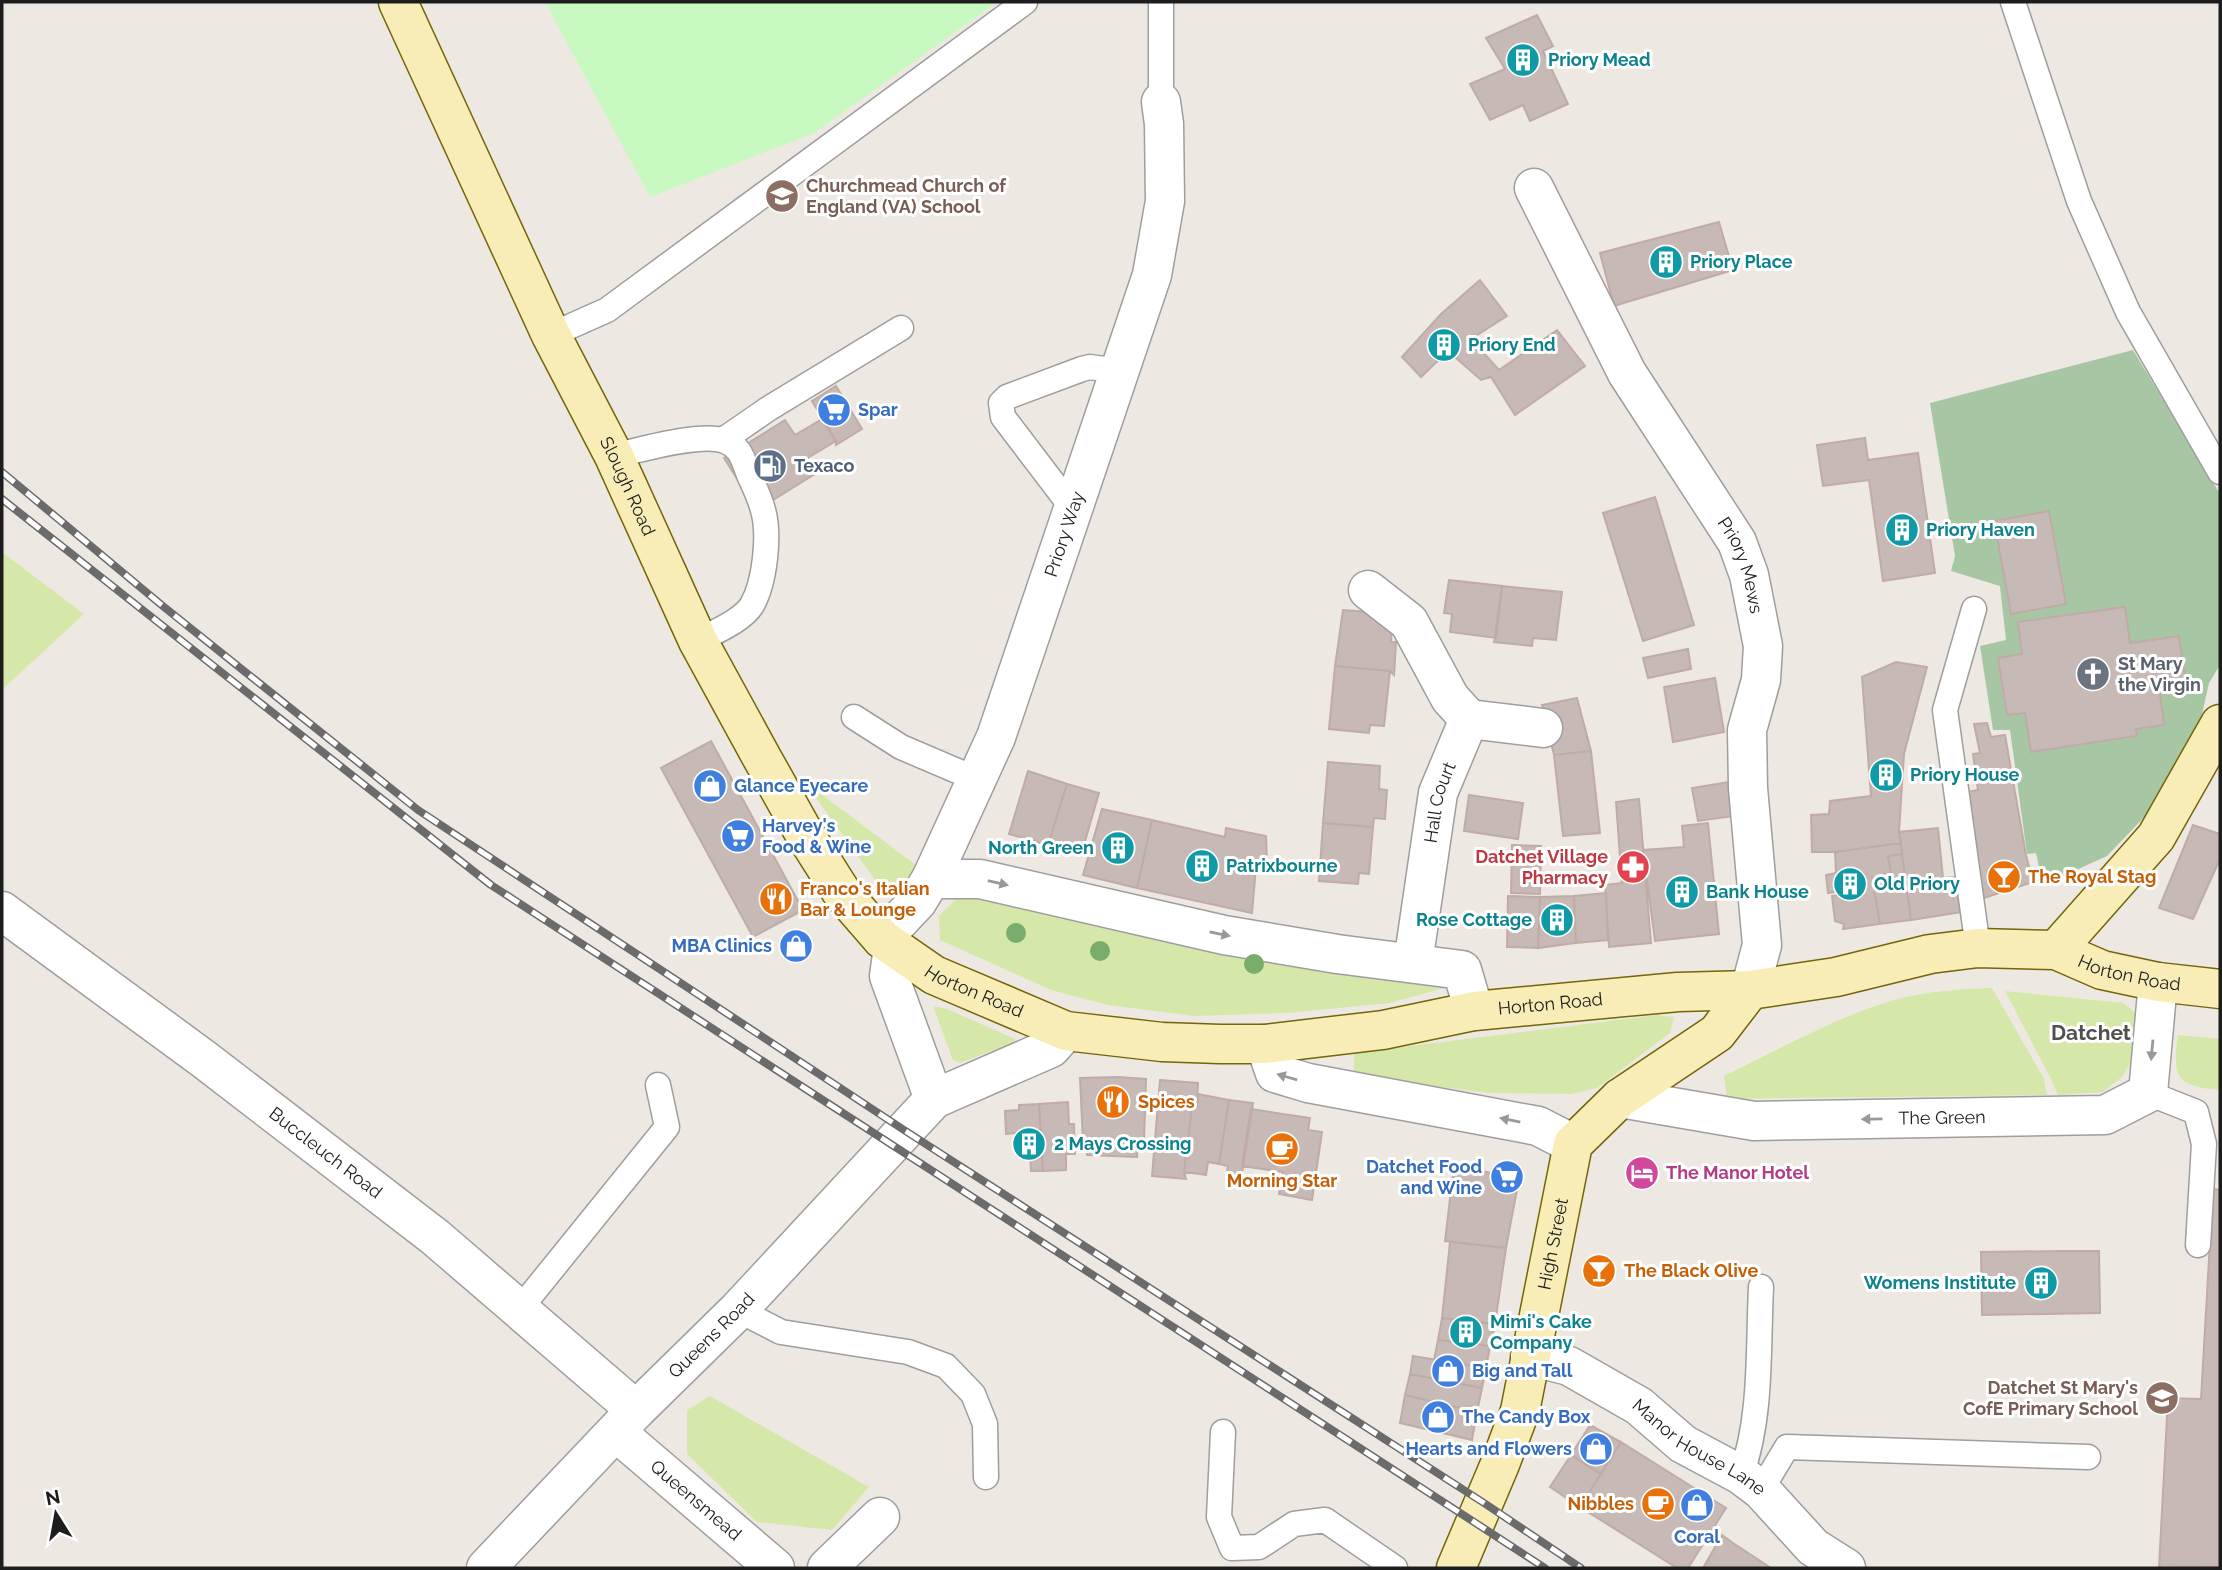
<svg xmlns="http://www.w3.org/2000/svg" width="2222" height="1570" font-family="Raleway,sans-serif">
	<style>
		.grass { fill: #d6e8a9 }
		.cemetery { fill: #a7c7a4 }
		.park { fill: #c8f9c0 }
		.building { fill: #c6b9b6; stroke: #c0aba6; stroke-width: 2 }
		.lines { fill: none; stroke-linecap: round; stroke-linejoin: round }
		.service-casing { stroke: #9e9e9e; stroke-width: 27 }
		.minor-casing { stroke: #9e9e9e; stroke-width: 41 }
		.tertiary-casing { stroke: #9e9e9e; stroke-width: 41 }
		.secondary-casing { stroke: #726606; stroke-width: 41 }
		.service { stroke: #fff; stroke-width: 24 }
		.minor { stroke: #fff; stroke-width: 38 }
		.tertiary { stroke: #fff; stroke-width: 38 }
		.secondary { stroke: #f9edb7; stroke-width: 38 }
		.rail-casing { stroke: #6b6b6b; stroke-width: 8 }
		.rail { stroke: #fff; stroke-width: 5; stroke-dasharray: 16; stroke-linecap: butt }
		.tree { fill: #7aac6d }
		.oneway { fill: #999 }
		.labels { text-anchor: middle; stroke-width: 6; stroke-linejoin: round; paint-order: stroke }
		.culture-label { font-size: 18px; font-weight: bold; fill: #0d838f; stroke: #fff; text-anchor: start }
		.education-label { font-size: 18px; font-weight: bold; fill: #785e54; stroke: #fff; text-anchor: start }
		.shop-label { font-size: 18px; font-weight: bold; fill: #366cbe; stroke: #fff; text-anchor: start }
		.service-label { font-size: 18px; font-weight: bold; fill: #4e5e75; stroke: #fff; text-anchor: start }
		.street-label { font-size: 18px; fill: #1d1d1d; stroke: #fff }
		.worship-label { font-size: 18px; font-weight: bold; fill: #5b616d; stroke: #fff; text-anchor: start }
		.health-label { font-size: 18px; font-weight: bold; fill: #be3a42; stroke: #fff; text-anchor: end }
		.food-label { font-size: 18px; font-weight: bold; fill: #c56008; stroke: #fff; text-anchor: start }
		.hotel-label { font-size: 18px; font-weight: bold; fill: #b23c85; stroke: #fff; text-anchor: start }
		.quarter-label { font-size: 21px; font-weight: bold; fill: #505050; stroke: #fff }
	</style>
	<rect width="100%" height="100%" fill="#eee8e3"/>
	<path class="grass" d="M2 552 84 614 2 690Z
		M804 781 916 865C907 889 904 888 880 887Z
		M970 893 1442 978 1444 988 1390 1003 1287 1013 1194 1016 1108 1005 1051 990 940 940 939 916 955 900Z
		M1992 988 2044 1079 2047 1095 1727 1099 1724 1076C1779 1050 1833 1018 1891 1001 1924 991 1958 989 1992 988Z
		M2005 991 2123 1003 2141 1017 2137 1052 2122 1077 2103 1092 2058 1095 2051 1079Z
		M933 1006 947 1009 1015 1039 1013 1043 960 1063 953 1060Z
		M1657 1015 1674 1017 1670 1033 1597 1088 1571 1094 1488 1093 1354 1076V1053Z
		M2178 1035 2220 1039V1090C2176 1086 2172 1078 2178 1035Z
		M710 1396 869 1487 832 1530 757 1522 687 1454V1410Z"/>
	<path class="cemetery" d="M2133 350 2220 494V665L2209 683 2198 732 2155 806 2107 856 2043 885 2036 853 2027 854 2010 730H1993L1980 646 2006 640 2000 586 1951 571 1955 556 1930 403Z"/>
	<path class="park" d="M545 2H997L814 133 650 197Z"/>
	<path class="building" d="M1537 15 1553 46 1543 51 1568 104 1530 121 1523 105 1490 120 1470 84 1505 69 1486 38Z
		M1719 222 1733 270 1614 306 1600 253Z
		M1480 280 1507 316 1471 339 1499 370 1557 330 1585 366 1515 415 1491 377 1481 380 1448 351 1421 377 1402 357 1441 314Z
		M836 386 862 429 836 445V441L812 401Z
		M822 419 836 441 806 459 815 474 757 510 724 458 785 420 795 435Z
		M1865 438 1868 460 1918 453 1935 573 1883 581 1869 480 1823 486 1817 445Z
		M1655 497 1694 625 1643 641 1603 513Z
		M2049 511 2066 604 2011 614 1994 521Z
		M1449 580 1502 586 1496 638 1450 632 1452 614 1444 613Z
		M1502 586 1562 592 1556 640 1533 638 1532 646 1494 642Z
		M2125 607 2130 643 2179 636 2187 690 2160 694 2164 725 2136 729 2137 736 2031 752 2025 713 2007 715 1998 658 2022 654 2018 622Z
		M1343 610 1393 614 1391 642H1396L1394 675 1390 671 1335 666Z
		M1688 649 1691 669 1648 678 1643 658Z
		M1896 662 1927 667 1904 754 1899 832 1901 843 1835 852H1812L1811 815 1829 814 1830 801 1871 796 1862 677Z
		M1335 666 1390 671 1384 726 1370 725 1369 733 1329 729Z
		M1715 678 1724 732 1673 742 1664 687Z
		M1577 698 1591 751 1554 755 1542 705Z
		M1987 723 1991 737 2005 735 2026 855 2033 882 1981 899 1966 792 1978 790 1973 754 1980 753 1974 724Z
		M711 741 803 910 753 937 661 768Z
		M1591 751 1600 833 1563 836 1554 755Z
		M1328 762 1380 766 1379 789 1387 790 1385 819 1374 818 1373 827 1323 823Z
		M1028 771 1067 784 1048 845 1009 834Z
		M1736 781 1741 815 1698 821 1692 788Z
		M1067 784 1099 793 1081 855 1048 845Z
		M1469 795 1523 803 1518 839 1464 831Z
		M1639 799 1651 943 1609 947 1605 885 1622 883 1616 802Z
		M1102 809 1152 820 1137 888 1083 875Z
		M1152 820 1225 837 1226 828 1266 836 1267 866 1256 867 1252 913 1137 888Z
		M1323 823 1373 827 1369 874 1359 873 1358 884 1319 881Z
		M1708 823 1719 934 1655 941 1643 850 1684 847 1682 826Z
		M2193 825 2220 834V859L2193 919 2159 908Z
		M1938 828 1943 878 1957 877 1962 912 1911 920 1899 832Z
		M1901 843 1902 854 1888 856 1891 873 1872 877 1880 924 1843 929 1844 924 1835 921 1832 896 1842 894 1841 891 1828 893 1826 875 1836 873 1835 852Z
		M1512 845 1541 846 1540 894 1511 893Z
		M1902 854 1911 920 1880 924 1872 877 1891 873 1888 856Z
		M1606 893 1608 940 1576 943 1574 896Z
		M1508 896 1540 897 1538 948 1507 947Z
		M1574 896 1576 943 1538 948 1540 897Z
		M1118 1077 1146 1079 1144 1141 1138 1142 1137 1157 1087 1155 1088 1141 1083 1142 1080 1078Z
		M1160 1080 1198 1083 1197 1107H1192L1184 1172 1186 1179 1152 1176Z
		M1198 1094 1229 1100 1219 1164 1208 1162 1206 1175 1184 1172 1192 1107H1197Z
		M1229 1100 1253 1103 1241 1180 1226 1178 1228 1166 1219 1164Z
		M1068 1102 1069 1124H1074L1075 1154H1066V1170L1043 1171 1039 1104Z
		M1039 1104 1043 1171H1031L1030 1155H1017L1016 1133 1006 1134 1005 1111 1019 1110V1105Z
		M1251 1109 1310 1118 1308 1130 1322 1132 1312 1200 1279 1194 1283 1172 1242 1166Z
		M1454 1165 1519 1179 1506 1248 1445 1241Z
		M2213 1189 2220 1190V1567L2159 1568 2168 1398 2201 1399Z
		M1450 1242 1506 1248 1495 1324 1442 1318Z
		M2065 1251H2099L2100 1313 1982 1315 1981 1252Z
		M1442 1318 1495 1324 1490 1346 1438 1340Z
		M1438 1340 1490 1346 1486 1368 1434 1360Z
		M1413 1356 1486 1368 1482 1388 1410 1374Z
		M1410 1374 1482 1388 1477 1412 1405 1395Z
		M1405 1395 1477 1412 1472 1440 1400 1423Z
		M1590 1425 1621 1442 1601 1474 1571 1455Z
		M1621 1442 1726 1508 1688 1568H1677L1580 1507Z
		M1571 1455 1601 1474 1580 1507 1550 1487Z
		M1722 1535 1733 1543 1771 1568H1703Z"/>
	<g class="lines">
		<g class="service-casing">
			<path id="service" d="M1161 2V102
				M2013 2 2079 201 2128 312 2220 472
				M551 335 607 310 1025 2
				M723 440 768 409 901 328
				M614 456C639 450 702 432 725 441 741 447 743 460 749 475 754 486 760 498 763 510 770 535 765 582 752 605 742 621 714 632 698 641
				M1073 509 1003 417 1001 403 1007 397 1082 369 1090 367 1119 371
				M1974 609 1945 710 1978 948
				M854 717 901 747 976 779
				M2148 1093 2196 1112 2204 1144 2198 1245
				M519 1310 667 1127 658 1085
				M738 1310 781 1332 908 1352 946 1366 973 1394 985 1424 986 1477
				M1223 1432 1219 1517 1232 1548 1259 1547 1294 1524 1325 1520 1395 1568
				M1741 1475C1762 1418 1758 1348 1761 1287
				M1761 1490 1787 1447 2088 1457"/>
		</g>
		<g class="minor-casing">
			<g id="minor">
				<path id="s1" d="M1534 188 1627 373 1737 542 1749 575 1763 646 1761 680 1747 730 1748 788 1762 945 1750 990"/>
				<path d="M1368 590 1409 622 1450 698 1469 719"/>
				<path d="M931 879H980L1224 935 1337 954 1462 970 1474 1011"/>
				<path id="s2" d="M2 911 205 1060 435 1237 636 1410"/>
				<path id="s3" d="M882 939 917 902 931 879 996 737 1152 275 1165 201 1164 124 1161 102"/>
				<path id="s4" d="M1413 963 1438 793 1469 719 1543 728"/>
				<path d="M1265 1044 1275 1073 1308 1083 1538 1126 1573 1144"/>
				<path id="s5" d="M1620 1098 1754 1121 2105 1115 2148 1093 2158 982"/>
				<path id="s6" d="M1530 1356 1569 1366 1639 1406 1683 1444 1741 1475 1761 1490 1813 1547 1846 1568"/>
				<path id="s7" d="M616 1432 775 1568"/>
				<path d="M827 1568 880 1517"/>
			</g>
		</g>
		<g class="tertiary-casing">
			<g id="tertiary">
				<path d="M893 948 889 976 934 1099"/>
				<path id="s8" d="M486 1568 636 1410 738 1310 934 1099 1051 1048 1066 1031"/>
			</g>
		</g>
		<g class="secondary-casing">
			<g id="secondary">
				<path id="s9" d="M398 2 551 335 614 456 698 641 762 758 804 833 842 893 882 939 934 975 1066 1031 1162 1042 1220 1044H1265L1383 1030 1474 1011 1678 992 1750 990 1836 977 1930 954 1978 948 2056 950 2102 970 2158 982 2220 989"/>
				<path d="M2056 950 2156 837 2220 724"/>
				<path id="s10" d="M1456 1568 1500 1464 1520 1411 1573 1144 1620 1098 1717 1033 1750 990"/>
			</g>
		</g>
		<use href="#service" class="service"/>
		<use href="#minor" class="minor"/>
		<use href="#tertiary" class="tertiary"/>
		<use href="#secondary" class="secondary"/>
		<g class="rail-casing">
			<path id="rail" d="M2 472 164 607 418 810 904 1130 1484 1503 1581 1568
				M2 499 491 885 1545 1568"/>
		</g>
		<use href="#rail" class="rail"/>
	</g>
	<g class="tree">
		<circle cx="1016" cy="933" r="10"/>
		<circle cx="1100" cy="951" r="10"/>
		<circle cx="1254" cy="964" r="10"/>
	</g>
	<defs><path id="oneway-solid" d="M-6-.8H1V-3.2L6.5 0L1 3.2V.8H-6Z" transform="scale(1.75)"/></defs>
	<g class="oneway">
		<use href="#oneway-solid" transform="translate(998 883) rotate(13)"/>
		<use href="#oneway-solid" transform="translate(1220 934) rotate(12)"/>
		<use href="#oneway-solid" transform="translate(2152 1050) rotate(95)"/>
		<use href="#oneway-solid" transform="translate(1287 1077) rotate(-164)"/>
		<use href="#oneway-solid" transform="translate(1872 1119) rotate(179)"/>
		<use href="#oneway-solid" transform="translate(1510 1120) rotate(-169)"/>
	</g>
	<defs>
		<g id="building-disc" transform="scale(1.75)"><circle r="9.5" fill="#0f9aa8" stroke="#fff"/><path d="M-4-6H4V6H1V3H-1V6H-4ZM-2.5-4.3h1.7v1.8h-1.7ZM.8-4.3h1.7v1.8H.8ZM-2.5-1h1.7V.8h-1.7ZM.8-1h1.7V.8H.8Z" fill="#fff"/></g>
		<g id="school-disc" transform="scale(1.75)"><circle r="9.5" fill="#8d6e63" stroke="#fff"/><path d="M0-5L7-2L0 1L-7-2ZM-4 1L0 2.5L4 1V4Q0 6-4 4Z" fill="#fff"/></g>
		<g id="supermarket-disc" transform="scale(1.75)"><circle r="9.5" fill="#3f7fe0" stroke="#fff"/><path d="M-6-5.5h2.5l.6 2H6L4.5 2H-2.5L-4.4-4H-6ZM-1.5 3.2a1.3 1.3 0 1 0 .1 0ZM3 3.2a1.3 1.3 0 1 0 .1 0Z" fill="#fff"/></g>
		<g id="fuel-disc" transform="scale(1.75)"><circle r="9.5" fill="#5c6f8a" stroke="#fff"/><path d="M-5.5-6h7V0h2V4h1.3V-2.5L3-4.5l.8-.8L6-3V5H2.5V1h-1V6h-7ZM-4.2-4.7v3.2H.2V-4.7Z" fill="#fff"/></g>
		<g id="church-disc" transform="scale(1.75)"><circle r="9.5" fill="#6b7280" stroke="#fff"/><path d="M-1.2-6h2.4v3.5h3.3v2.4h-3.3V6h-2.4V-.1h-3.3v-2.4h3.3Z" fill="#fff"/></g>
		<g id="shop-disc" transform="scale(1.75)"><circle r="9.5" fill="#3f7fe0" stroke="#fff"/><path d="M-5-2.5h2.3a2.7 3.5 0 0 1 5.4 0H5L5.5 6h-11ZM-1.5-2.5h3a1.5 2.3 0 0 0-3 0Z" fill="#fff"/></g>
		<g id="pharmacy-disc" transform="scale(1.75)"><circle r="9.5" fill="#e0444e" stroke="#fff"/><path d="M-2-6h4v4h4v4h-4v4h-4v-4h-4v-4h4Z" fill="#fff"/></g>
		<g id="bar-disc" transform="scale(1.75)"><circle r="9.5" fill="#e8710a" stroke="#fff"/><path d="M-6-5H6L.8 .8V4.5H3.5V6h-7V4.5H-.8V.8Z" fill="#fff"/></g>
		<g id="restaurant-disc" transform="scale(1.75)"><circle r="9.5" fill="#e8710a" stroke="#fff"/><path d="M-5-6h1v4h1v-4h1v4h1v-4h1v5L-1.5 .5V6h-2V.5L-5-1ZM5-6V6H3V1.5H1.5Q1.5-4 5-6Z" fill="#fff"/></g>
		<g id="cafe-disc" transform="scale(1.75)"><circle r="9.5" fill="#e8710a" stroke="#fff"/><path d="M-5.5-4.5H6V0H3Q3 3.5 0 3.5H-2.5Q-5.5 3.5-5.5 0ZM3-3.2v2h1.7v-2ZM-6 4.5H4V6H-6Z" fill="#fff"/></g>
		<g id="hotel-disc" transform="scale(1.75)"><circle r="9.5" fill="#d1479c" stroke="#fff"/><path d="M-6-4.5h1.5V1H6V5H4.5V3h-9V5H-6ZM-4 0a1.8 1.8 0 1 1 3.6 0ZM.5 0V-2.5h3Q6-2.5 6 0Z" fill="#fff"/></g>
	</defs>
	<g fill-rule="evenodd">
		<use href="#building-disc" x="1523" y="60"/>
		<use href="#school-disc" x="782" y="196"/>
		<use href="#building-disc" x="1666" y="262"/>
		<use href="#building-disc" x="1444" y="345"/>
		<use href="#supermarket-disc" x="834" y="410"/>
		<use href="#fuel-disc" x="770" y="466"/>
		<use href="#building-disc" x="1902" y="530"/>
		<use href="#church-disc" x="2093" y="674"/>
		<use href="#building-disc" x="1886" y="775"/>
		<use href="#shop-disc" x="710" y="786"/>
		<use href="#supermarket-disc" x="738" y="836"/>
		<use href="#building-disc" x="1118" y="848"/>
		<use href="#building-disc" x="1202" y="866"/>
		<use href="#pharmacy-disc" x="1633" y="867"/>
		<use href="#bar-disc" x="2004" y="877"/>
		<use href="#building-disc" x="1850" y="884"/>
		<use href="#building-disc" x="1682" y="892"/>
		<use href="#restaurant-disc" x="776" y="899"/>
		<use href="#building-disc" x="1557" y="920"/>
		<use href="#shop-disc" x="796" y="946"/>
		<use href="#restaurant-disc" x="1113" y="1102"/>
		<use href="#building-disc" x="1029" y="1144"/>
		<use href="#cafe-disc" x="1282" y="1149"/>
		<use href="#hotel-disc" x="1642" y="1173"/>
		<use href="#supermarket-disc" x="1507" y="1177"/>
		<use href="#bar-disc" x="1599" y="1271"/>
		<use href="#building-disc" x="2041" y="1283"/>
		<use href="#building-disc" x="1466" y="1332"/>
		<use href="#shop-disc" x="1448" y="1371"/>
		<use href="#school-disc" x="2162" y="1398"/>
		<use href="#shop-disc" x="1438" y="1417"/>
		<use href="#shop-disc" x="1596" y="1449"/>
		<use href="#cafe-disc" x="1658" y="1504"/>
		<use href="#shop-disc" x="1697" y="1505"/>
	</g>
	<g class="labels">
		<g class="culture-label">
			<text x="1548" y="66">Priory Mead</text>
			<text x="1690" y="268">Priory Place</text>
			<text x="1468" y="351">Priory End</text>
			<text x="1926" y="536">Priory Haven</text>
			<text x="1910" y="781">Priory House</text>
			<text x="1094" y="854" text-anchor="end">North Green</text>
			<text x="1226" y="872">Patrixbourne</text>
			<text x="1874" y="890">Old Priory</text>
			<text x="1706" y="898">Bank House</text>
			<text x="1532" y="926" text-anchor="end">Rose Cottage</text>
			<text x="1054" y="1150">2 Mays Crossing</text>
			<text x="2016" y="1289" text-anchor="end">Womens Institute</text>
			<text x="1490" y="1328">Mimi's Cake<tspan x="1490" dy="21">Company</tspan></text>
		</g>
		<g class="education-label">
			<text x="806" y="192">Churchmead Church of<tspan x="806" dy="21">England (VA) School</tspan></text>
			<text x="2138" y="1394" text-anchor="end">Datchet St Mary's<tspan x="2138" dy="21">CofE Primary School</tspan></text>
		</g>
		<g class="shop-label">
			<text x="858" y="416">Spar</text>
			<text x="734" y="792">Glance Eyecare</text>
			<text x="762" y="832">Harvey's<tspan x="762" dy="21">Food &amp; Wine</tspan></text>
			<text x="772" y="952" text-anchor="end">MBA Clinics</text>
			<text x="1482" y="1173" text-anchor="end">Datchet Food<tspan x="1482" dy="21">and Wine</tspan></text>
			<text x="1472" y="1377">Big and Tall</text>
			<text x="1462" y="1423">The Candy Box</text>
			<text x="1572" y="1455" text-anchor="end">Hearts and Flowers</text>
			<text x="1697" y="1543" text-anchor="middle">Coral</text>
		</g>
		<g class="service-label">
			<text x="794" y="472">Texaco</text>
		</g>
		<g class="street-label">
			<text dy="6" stroke="none"><textPath href="#s9" startOffset="536">Slough Road</textPath></text>
			<text dy="6" stroke="none"><textPath href="#s3" startOffset="448">Priory Way</textPath></text>
			<text dy="6" stroke="none"><textPath href="#s1" startOffset="432">Priory Mews</textPath></text>
			<text dy="6" stroke="none"><textPath href="#s4" startOffset="163">Hall Court</textPath></text>
			<text dy="6" stroke="none"><textPath href="#s9" startOffset="2340">Horton Road</textPath></text>
			<text dy="6" stroke="none"><textPath href="#s9" startOffset="1164">Horton Road</textPath></text>
			<text dy="6" stroke="none"><textPath href="#s9" startOffset="1752">Horton Road</textPath></text>
			<text dy="6" stroke="none"><textPath href="#s5" startOffset="324">The Green</textPath></text>
			<text dy="6" stroke="none"><textPath href="#s2" startOffset="404">Buccleuch Road</textPath></text>
			<text dy="6" stroke="none"><textPath href="#s10" startOffset="340">High Street</textPath></text>
			<text dy="6" stroke="none"><textPath href="#s8" startOffset="324">Queens Road</textPath></text>
			<text dy="6" stroke="none"><textPath href="#s6" startOffset="194">Manor House Lane</textPath></text>
			<text dy="6" stroke="none"><textPath href="#s7" startOffset="105">Queensmead</textPath></text>
		</g>
		<g class="worship-label">
			<text x="2118" y="670">St Mary<tspan x="2118" dy="21">the Virgin</tspan></text>
		</g>
		<g class="health-label">
			<text x="1608" y="863">Datchet Village<tspan x="1608" dy="21">Pharmacy</tspan></text>
		</g>
		<g class="food-label">
			<text x="2028" y="883">The Royal Stag</text>
			<text x="800" y="895">Franco's Italian<tspan x="800" dy="21">Bar &amp; Lounge</tspan></text>
			<text x="1138" y="1108">Spices</text>
			<text x="1282" y="1187" text-anchor="middle">Morning Star</text>
			<text x="1624" y="1277">The Black Olive</text>
			<text x="1634" y="1510" text-anchor="end">Nibbles</text>
		</g>
		<g class="hotel-label">
			<text x="1666" y="1179">The Manor Hotel</text>
		</g>
		<g class="quarter-label">
			<text x="2091" y="1040">Datchet</text>
		</g>
	</g>
	<rect width="2222" height="1570" fill="none" stroke="#1d1d1d" stroke-width="7"/>
	<g transform="translate(56 1514) rotate(349)" stroke="#ffffff" stroke-width="5" paint-order="stroke">
	<path d="M0-5L12 26L0 18L-12 26Z" fill="#1d1d1d"/>
	<text y="-10" font-size="19" font-weight="bold" text-anchor="middle" fill="#1d1d1d">N</text>
	</g>
</svg>
